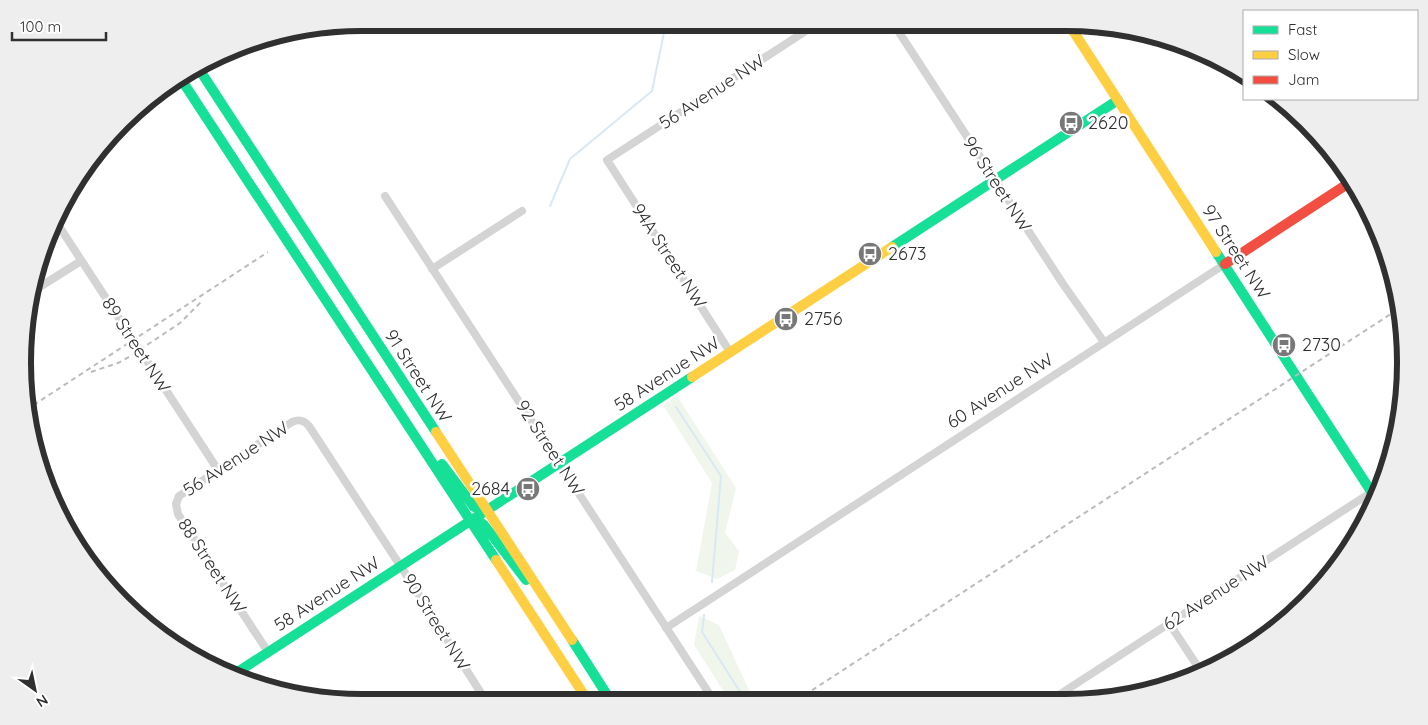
<svg xmlns="http://www.w3.org/2000/svg" width="1428" height="725" font-family="Quicksand,sans-serif">
	<style>
		.green { fill: #f1f6ec }
		.lines { fill: none; stroke-linecap: round; stroke-linejoin: round }
		.stream { stroke: #d8e9f4; stroke-width: 2 }
		.street { stroke: #d4d4d4; stroke-width: 8 }
		.fast { stroke: #16e098; stroke-width: 10 }
		.slow { stroke: #ffcf43; stroke-width: 10 }
		.jam { stroke: #f24e42; stroke-width: 10 }
		.rail { stroke: #bcbcbc; stroke-width: 2; stroke-dasharray: 5 4; stroke-linecap: butt }
		.labels { text-anchor: middle; stroke-width: 5; stroke-linejoin: round; paint-order: stroke }
		.street-label { font-size: 18px; fill: #303030; stroke: #fff }
		.poi-label { font-size: 18px; fill: #303030; stroke: #fff; text-anchor: start }
		.rim { fill: none; stroke: #303030; stroke-width: 6 }
	</style>
	<rect width="100%" height="100%" fill="#fff"/>
	<path class="green" d="M677 396 736 488 725 533 739 551 735 570 717 579 696 571 712 483 663 405Z
		M699 616 719 625 754 701H730L694 645Z"/>
	<g class="lines">
		<path class="stream" d="M550 206 570 159 652 91 666 23
			M676 407 721 476 712 582
			M704 615 702 632 746 701"/>
		<path class="street" d="M395 23 397 25
			M893 23 1063 284 1104 342
			M385 196 714 701
			M55 220 218 470
			M432 269 522 211
			M30 293 81 261
			M730 352 607 160 818 23
			M1169 623 1202 673
			M666 628 1225 264
			M268 652 178 514 176 504 179 496 292 422C299 419 304 420 309 426L405 573 486 701
			M1051 700 1381 486"/>
		<path class="fast" d="M199 69 436 432
			M181 79 496 560
			M892 247 1118 100
			M1216 252 1376 499
			M442 464 474 507 486 510
			M470 520 480 522 484 525 526 580
			M572 640 611 701
			M233 675 692 377"/>
		<path class="slow" d="M1068 23 1216 252
			M692 377 892 247
			M436 432 572 640
			M496 560 588 701"/>
		<path class="jam" d="M1225 264 1352 181"/>
		<path class="rail" d="M91 372 118 363 129 357 180 323 203 300
			M26 410 268 252
			M797 700 1400 308"/>
	</g>
	<defs>
		<g id="bus-disc" transform="scale(1.25)"><circle r="9.5" fill="#787878" stroke="#fff"/><path d="M-5-6H5V4H4V6H2V4H-2V6H-4V4H-5ZM-3.5-4V0h7V-4ZM-3.5 1.2v1.5H-2V1.2ZM2 1.2v1.5H3.5V1.2Z" fill="#fff"/></g>
	</defs>
	<g fill-rule="evenodd">
		<use href="#bus-disc" x="1071" y="123"/>
		<use href="#bus-disc" x="870" y="254"/>
		<use href="#bus-disc" x="786" y="319"/>
		<use href="#bus-disc" x="1284" y="345"/>
		<use href="#bus-disc" x="528" y="489"/>
	</g>
	<g class="labels">
		<g class="street-label">
			<text transform="translate(712 92) rotate(-33)" y="6">56 Avenue NW</text>
			<text transform="translate(997 184) rotate(57)" y="6">96 Street NW</text>
			<text transform="translate(1236 252) rotate(57)" y="6">97 Street NW</text>
			<text transform="translate(669 256) rotate(57)" y="6">94A Street NW</text>
			<text transform="translate(136 345) rotate(57)" y="6">89 Street NW</text>
			<text transform="translate(667 374) rotate(-33)" y="6">58 Avenue NW</text>
			<text transform="translate(418 376) rotate(57)" y="6">91 Street NW</text>
			<text transform="translate(1000 391) rotate(-33)" y="6">60 Avenue NW</text>
			<text transform="translate(550 448) rotate(57)" y="6">92 Street NW</text>
			<text transform="translate(236 459) rotate(-33)" y="6">56 Avenue NW</text>
			<text transform="translate(212 566) rotate(57)" y="6">88 Street NW</text>
			<text transform="translate(1216 593) rotate(-33)" y="6">62 Avenue NW</text>
			<text transform="translate(327 594) rotate(-33)" y="6">58 Avenue NW</text>
			<text transform="translate(436 622) rotate(58)" y="6">90 Street NW</text>
		</g>
		<g class="poi-label">
			<text x="1088" y="129">2620</text>
			<text x="888" y="260">2673</text>
			<text x="804" y="325">2756</text>
			<text x="1302" y="351">2730</text>
			<text x="510" y="495" text-anchor="end">2684</text>
		</g>
	</g>
	<path d="M0 0H1428V725H0ZM362 31H1066A331 331 0 0 1 1397 362V363A331 331 0 0 1 1066 694H362A331 331 0 0 1 31 363V362A331 331 0 0 1 362 31Z" fill="#eee" fill-rule="evenodd"/>
	<path class="rim" d="M362 31H1066A331 331 0 0 1 1397 362V363A331 331 0 0 1 1066 694H362A331 331 0 0 1 31 363V362A331 331 0 0 1 362 31Z"/>
	<rect x="1243" y="10" width="175" height="90" fill="#ffffff" stroke="#acacac"/>
	<rect x="1253" y="26" width="25" height="8" fill="#16e098" stroke="#acacac"/>
	<text x="1288" y="35" font-size="15" fill="#303030">Fast</text>
	<rect x="1253" y="51" width="25" height="8" fill="#ffcf43" stroke="#acacac"/>
	<text x="1288" y="60" font-size="15" fill="#303030">Slow</text>
	<rect x="1253" y="76" width="25" height="8" fill="#f24e42" stroke="#acacac"/>
	<text x="1288" y="85" font-size="15" fill="#303030">Jam</text>
	<g transform="translate(35 690) rotate(147)" stroke="#ffffff" stroke-width="4" paint-order="stroke">
	<path d="M0-4L9 19L0 12L-9 19Z" fill="#303030"/>
	<text y="-8" font-size="14" font-weight="bold" text-anchor="middle" fill="#303030">N</text>
	</g>
	<path d="M12 32v8h94v-8" fill="none" stroke="#303030" stroke-width="2.5"/>
	<text x="20" y="32" font-size="15" fill="#303030" stroke="#ffffff" stroke-width="4" paint-order="stroke">100 m</text>
</svg>
